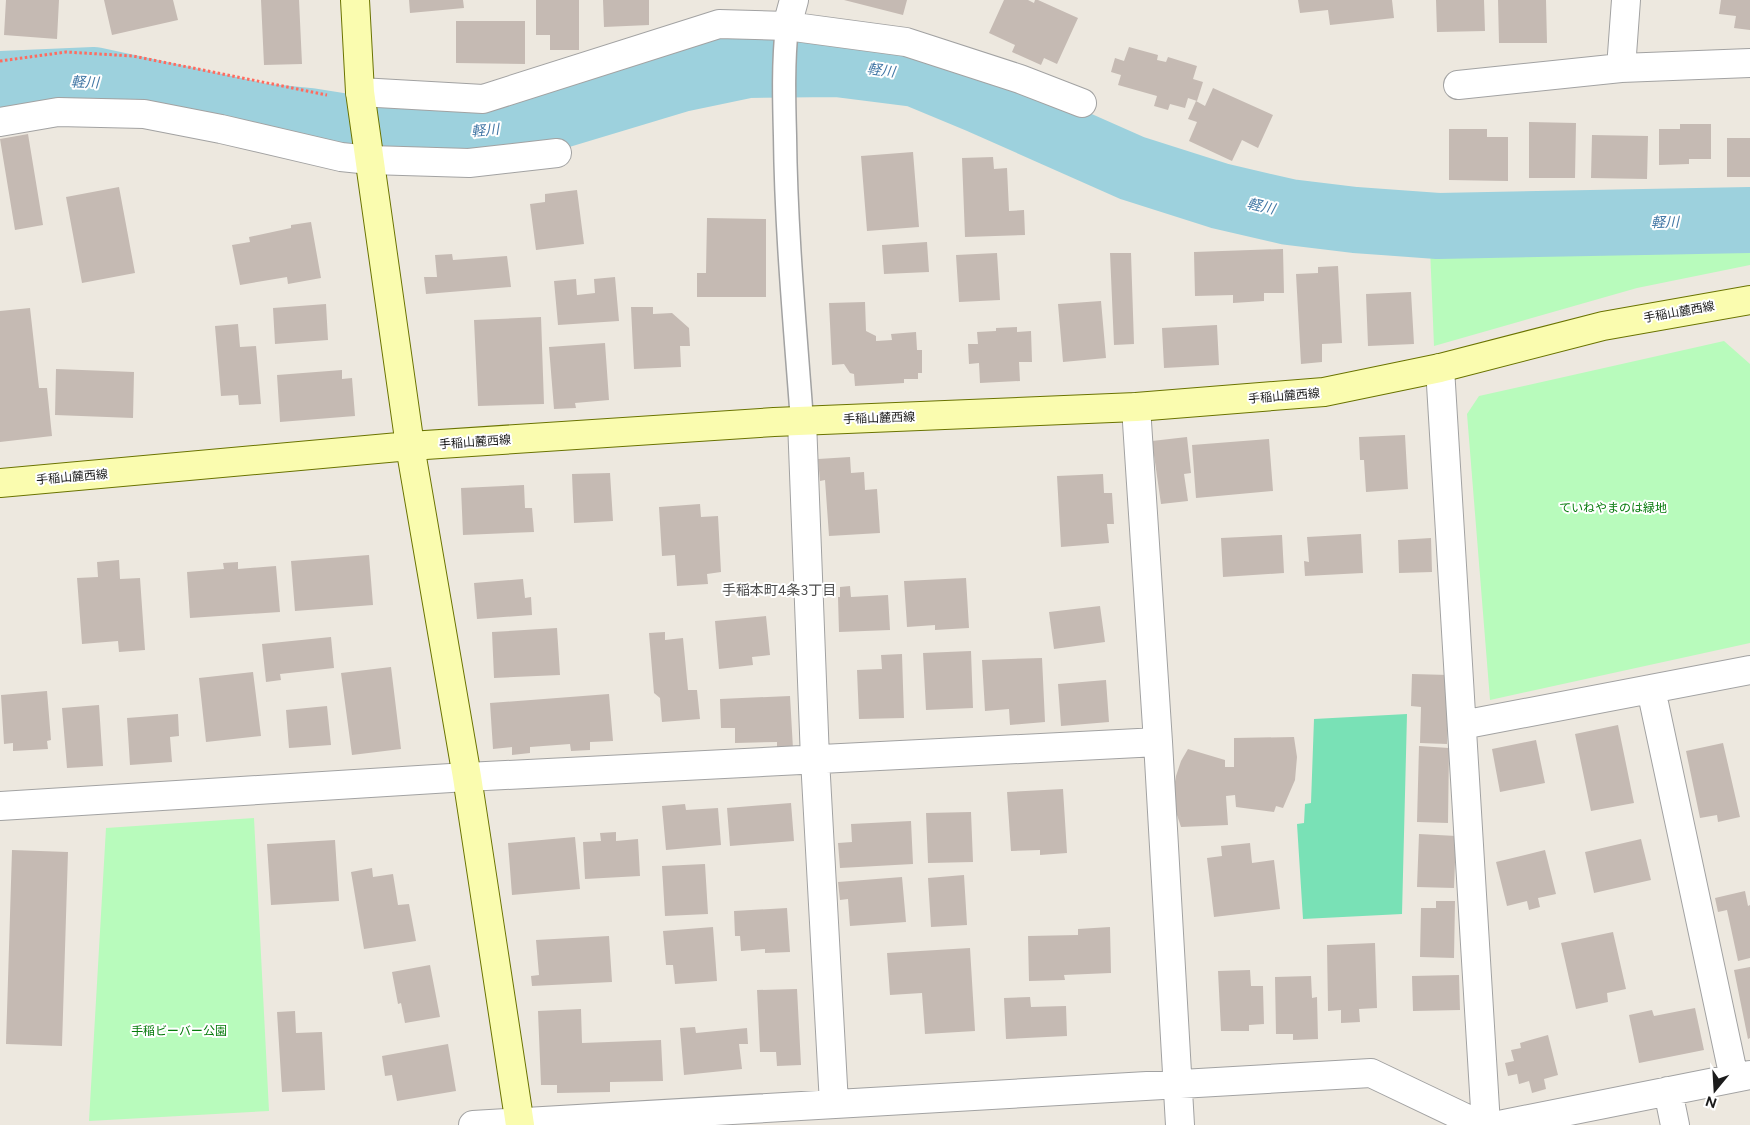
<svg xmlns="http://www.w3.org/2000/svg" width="1750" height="1125" font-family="Figtree,'Noto Sans JP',sans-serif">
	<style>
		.park { fill: #b8fbbc }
		.pitch { fill: #79e1b6 }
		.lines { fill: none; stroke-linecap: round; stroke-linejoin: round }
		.river { stroke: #9dd1dd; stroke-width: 66 }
		.building { fill: #c5bab3 }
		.lane-casing { stroke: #a2a2a2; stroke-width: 25 }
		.street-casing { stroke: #a2a2a2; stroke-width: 30 }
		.secondary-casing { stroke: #6a7300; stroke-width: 30 }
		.path { stroke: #ff6b5f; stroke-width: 3; stroke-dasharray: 2.5 2.5; stroke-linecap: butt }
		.lane { stroke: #fff; stroke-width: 22 }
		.street { stroke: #fff; stroke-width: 28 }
		.secondary { stroke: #fafcaf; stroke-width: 28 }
		.labels { text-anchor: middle; stroke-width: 4; stroke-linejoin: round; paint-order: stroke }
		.street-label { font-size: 12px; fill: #1b1b1b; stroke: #fff }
		.park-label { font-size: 12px; fill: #077b0d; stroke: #fff }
		.water-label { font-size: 14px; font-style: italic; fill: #4277a5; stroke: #fff }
		.neighbourhood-label { font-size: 14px; fill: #4e4e4e; stroke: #fff }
	</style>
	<rect width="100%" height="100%" fill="#ede8df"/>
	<path class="park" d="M1750 240V265L1637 288 1434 346 1430 248Z
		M1724 341 1750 364V643L1490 700 1467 414 1479 396Z
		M254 818 269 1111 89 1121 106 828Z"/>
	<path class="pitch" d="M1407 714 1402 914 1303 919 1297 824 1304 823 1305 804 1311 803 1314 719Z"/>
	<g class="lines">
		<path class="river" d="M0 84 94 80 260 116 310 121 379 132H460L525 126 681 79 748 65 837 64 916 74 981 101 1132 168 1220 196 1289 212 1355 220 1438 226 1750 220"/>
	</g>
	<path class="building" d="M6 0H59L57 39 4 35Z
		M104 0H173L178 20 112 35Z
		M261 0H299L302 64 264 65Z
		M409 0H463L464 8 410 13Z
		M536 0H579V50H550V35H536Z
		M603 0H649V25L604 27Z
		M844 0H907L903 15Z
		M1004 0H1028L1034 3 1035 0H1038L1078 18 1057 64 1044 58 1041 65 1012 52 1015 45 989 33Z
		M1298 0H1392L1394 18 1330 25 1328 10 1300 13Z
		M1436 0H1484L1485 31 1437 32Z
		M1498 0H1546L1547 43H1499Z
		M1721 0H1750V30L1734 28 1736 16 1719 14Z
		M456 21H525V64L456 63Z
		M1129 47 1158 55 1157 60 1166 62 1168 57 1197 66 1193 79 1203 82 1197 101 1188 98 1185 108 1170 104 1168 110 1154 106 1157 96 1118 85 1121 75 1111 72 1115 58 1124 61Z
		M1213 88 1273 115 1258 148 1242 140 1232 161 1189 141 1197 122 1188 119 1196 101 1205 106Z
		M1529 122 1576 123 1575 178H1529Z
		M1680 124H1711V159H1689V164L1659 165V129H1680Z
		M1449 129H1487V137H1508V181L1449 180Z
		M28 134 43 225 15 230 0 139Z
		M1592 135 1648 136 1647 179 1591 178Z
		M1727 138H1750V177H1727Z
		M913 152 919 227 867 231 861 156Z
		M993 157 994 169 1007 168 1009 211 1024 210 1025 235 965 237 962 158Z
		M119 187 135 273 82 283 66 197Z
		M577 190 584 244 536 250 530 204 545 202V194Z
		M707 218 766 219V297H697V273H706Z
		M311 222 321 278 288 284 287 277 240 285 232 245 250 242 249 237 291 228V225Z
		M927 242 929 272 884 274 882 245Z
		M1283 249 1284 293H1264V301L1233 303V295L1195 296 1194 252Z
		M997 253 1000 300 959 302 956 255Z
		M1110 253H1131L1134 344 1114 345Z
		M452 254 453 260 507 256 511 287 426 294 424 277H437L435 255Z
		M1338 266 1342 343 1322 344V362L1301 364 1296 274 1318 273V267Z
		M615 277 619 321 558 325 554 281 576 279 577 295 595 293 594 279Z
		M1411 292 1414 344 1368 346 1366 294Z
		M1101 301 1106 358 1063 362 1058 304Z
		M865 302 866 331 876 336V341L892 340 891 334 916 332 917 350H922V373H918V379H904V383L855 386 854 374 850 373 844 364 832 365 829 303Z
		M326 304 328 340 275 344 273 308Z
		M631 307H653V314L672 313 689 328 690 346H680L681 367 634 369Z
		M30 308 39 388H47L52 436 0 442V311Z
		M541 317 544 404 478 406 474 320Z
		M238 324 240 347 256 346 261 404 239 405 238 395 221 396 215 326Z
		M1217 325 1219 365 1164 368 1162 328Z
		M1017 327V332L1031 331 1032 362H1019L1020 381 980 383 979 363 969 364 968 344H978L977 332 996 331V328Z
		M605 343 609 400 575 403 576 408 554 409 549 347Z
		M56 369 134 372 133 418 55 415Z
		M342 370V379L352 378 355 416 280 422 277 375Z
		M1405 435 1408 489 1366 492 1364 460H1360L1359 437Z
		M1187 437 1191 473 1184 474 1188 501 1161 504 1152 441Z
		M1269 439 1273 491 1196 498 1192 445Z
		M850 457 851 473 864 472 865 490 877 489 880 533 829 536 825 480 820 481 818 459Z
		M610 473 613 521 574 523 572 474Z
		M1103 474 1104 493H1112L1114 524H1107L1109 543 1061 547 1057 476Z
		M524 485 525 508H532L534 532 463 535 461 488Z
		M700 504 701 517 718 516 721 572 707 574 708 584 677 586 675 555 662 556 659 507Z
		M1361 534 1363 573 1305 576 1304 561 1309 562 1307 537Z
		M1282 535 1284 573 1223 577 1221 538Z
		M1431 538 1432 572 1399 573 1398 540Z
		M369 555 373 605 295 611 291 561Z
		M119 560 120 579 140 578 145 650 119 652 118 641 82 644 77 578 98 577 97 562Z
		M238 562V569L276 566 280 612 190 618 187 572 224 569 223 563Z
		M966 578 969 628 935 630V625L907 627 904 581Z
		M523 579 525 598 531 597 532 615 477 619 474 583Z
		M850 586 851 597 888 595 890 630 839 632 838 597H840V587Z
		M1100 606 1105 642 1054 649 1049 612Z
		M766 616 770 655 752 657 753 665 719 669 715 621Z
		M557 628 560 675 494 678 492 632Z
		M665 632V640L683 638 688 690H697L700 719 662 722 660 698 654 693 649 633Z
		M331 637 334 668 280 674 281 680 266 682 262 644Z
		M971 651 973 708 926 710 923 653Z
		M902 654 904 718 859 719 857 670 882 669 881 655Z
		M1042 658 1045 722 1010 725 1009 709 985 711 982 660Z
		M391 667 401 749 352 755 341 673Z
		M253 672 261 736 206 742 199 678Z
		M1412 674 1449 675 1447 744 1420 743 1421 707 1411 706Z
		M1106 680 1109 722 1061 726 1058 684Z
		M47 691 51 740 47 741 48 749 13 751V743L4 744 1 695Z
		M609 694 613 741 590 742V750L571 751 570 744 530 747V753L512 755V747L493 749 490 703Z
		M790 696 793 749 777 750V742L735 743V728H721L720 699Z
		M99 705 103 766 67 768 62 708Z
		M327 706 331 745 289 748 286 710Z
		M178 714 179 736 170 737 172 762 130 765 127 718Z
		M1618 725 1634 803 1591 811 1575 734Z
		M1294 737 1297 757 1295 780 1283 808 1276 806 1274 812 1236 807 1235 795 1226 796 1228 825 1181 827 1176 812 1173 793 1176 776 1181 761 1188 749 1225 760V767H1234V738Z
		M1536 740 1545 783 1500 792 1492 749Z
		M1723 743 1740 817 1718 822 1717 815 1700 818 1686 751Z
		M1419 746 1449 748 1448 823 1417 822Z
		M1063 789 1067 853 1040 855V850L1011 851 1007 792Z
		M791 803 794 841 730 846 727 808Z
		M685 804 686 810 718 808 721 845 666 850 662 806Z
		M971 812 973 862 928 863 926 813Z
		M911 821 913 864 840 868 838 843 852 842 851 824Z
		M616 832V841L638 839 640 876 585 879 583 842 601 841 600 833Z
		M1419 834 1456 836 1454 888 1417 887Z
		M575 837 580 889 512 895 508 843Z
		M1641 839 1651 880 1594 893 1585 852Z
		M335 840 339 901 271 905 267 844Z
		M1250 843 1252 863 1274 860 1280 909 1214 917 1207 858 1222 856 1221 846Z
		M12 850 68 852 62 1046 6 1044Z
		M1545 850 1556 894 1538 898 1540 907 1529 910 1527 901 1507 906 1496 862Z
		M705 864 708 914 665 916 662 866Z
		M372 868 373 877 393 874 398 905 409 904 416 941 364 949 351 872Z
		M964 875 967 925 931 927 928 878Z
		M902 877 906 922 850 926 848 899 840 900 838 882Z
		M1745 891 1748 906 1750 905V958L1738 961 1727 910 1718 912 1715 898Z
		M1436 901H1455L1454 958 1420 957 1421 908H1436Z
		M787 908 790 952 765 953V949L741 951 740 936H735L734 911Z
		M713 927 717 981 675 984 673 965H666L663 931Z
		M1110 927 1111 973 1064 975 1065 980 1029 981 1028 936 1078 935V929Z
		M1613 932 1626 989 1607 993 1608 1002 1576 1009 1561 943Z
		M609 936 612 982 532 986 531 976 539 975 536 940Z
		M1375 943 1377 1008 1359 1009 1360 1022 1341 1023V1010L1328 1011 1327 945Z
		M970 948 975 1031 925 1034 922 993 890 995 887 953Z
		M430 965 440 1017 405 1023 401 1003 398 1004 392 972Z
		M1750 967V1038L1748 1039 1734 970Z
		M1250 970 1251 986H1263L1264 1024 1249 1025V1031H1221L1218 971Z
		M1459 975 1460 1010 1413 1011 1412 976Z
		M1311 976 1312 998 1317 997 1318 1039 1293 1040V1034H1276L1275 977Z
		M797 989 801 1065 777 1066 776 1052H760L757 990Z
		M1030 997 1031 1007 1066 1006 1067 1036 1006 1039 1004 998Z
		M1695 1008 1704 1050 1639 1063 1629 1015 1652 1010 1654 1016Z
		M581 1009 582 1043 661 1040 663 1081 610 1082V1092L557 1093V1085H541L538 1011Z
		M295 1011 296 1033 322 1032 325 1090 282 1092 277 1012Z
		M695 1027 696 1033 747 1028 748 1044H739L742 1069 684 1075 680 1028Z
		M1548 1035 1558 1075 1544 1079 1546 1089 1532 1093 1529 1081 1519 1084 1517 1074 1508 1076 1505 1063 1514 1061 1511 1050 1521 1048 1520 1043Z
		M448 1044 456 1091 397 1101 392 1075 385 1076 382 1056Z"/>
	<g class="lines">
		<g class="lane-casing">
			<path id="lane" d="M787 26C783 63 784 99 785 136 786 231 795 326 802 421"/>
		</g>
		<g class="street-casing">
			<path id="street" d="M787 26 794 0
				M1621 68 1626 0
				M1458 85 1621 68 1750 63
				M360 92 483 99 719 24 787 26 906 42 1020 79 1082 103
				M0 122 58 112 144 114 221 129 341 157 370 160 469 163 557 153
				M1440 368 1486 1125
				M1136 407 1158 742 1180 1125
				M802 421 815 759 834 1104
				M1651 689 1734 1078
				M1462 725 1750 670
				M0 806 467 777 1158 742
				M1668 1091 1675 1125
				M473 1125 1371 1073 1480 1125
				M1499 1125 1750 1075"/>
		</g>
		<g class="secondary-casing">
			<path id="secondary" d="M355 0 360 92 410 446 467 777 520 1125
				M0 483 410 446 774 422 1136 407 1324 392 1440 368 1603 326 1750 300"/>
		</g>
		<path class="path" d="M0 61 66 52 133 56 327 95"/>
		<use href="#lane" class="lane"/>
		<use href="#street" class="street"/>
		<use href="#secondary" class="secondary"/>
	</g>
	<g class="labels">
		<g class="street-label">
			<text transform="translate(1679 312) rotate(-10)" y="4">手稲山麓西線</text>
			<text transform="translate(1284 396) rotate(-5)" y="4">手稲山麓西線</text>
			<text transform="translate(879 418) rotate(-2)" y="4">手稲山麓西線</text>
			<text transform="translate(475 442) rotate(-4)" y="4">手稲山麓西線</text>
			<text transform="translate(72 477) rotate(-5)" y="4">手稲山麓西線</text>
		</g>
		<g class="park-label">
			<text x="1613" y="512">ていねやまのは緑地</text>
			<text x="179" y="1035">手稲ビーバー公園</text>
		</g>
		<g class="water-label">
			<text transform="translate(881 70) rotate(7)" y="5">軽川</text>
			<text transform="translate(85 82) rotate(2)" y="5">軽川</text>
			<text transform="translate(485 130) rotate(-5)" y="5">軽川</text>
			<text transform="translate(1261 206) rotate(13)" y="5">軽川</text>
			<text transform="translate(1665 222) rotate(-1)" y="5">軽川</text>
		</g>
		<g class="neighbourhood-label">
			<text x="779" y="595">手稲本町4条3丁目</text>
		</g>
	</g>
	<g transform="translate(1715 1090) rotate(198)" stroke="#ffffff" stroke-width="4" paint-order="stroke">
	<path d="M0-4L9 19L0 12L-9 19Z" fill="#1b1b1b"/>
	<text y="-8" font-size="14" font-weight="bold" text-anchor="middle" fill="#1b1b1b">N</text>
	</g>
</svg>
